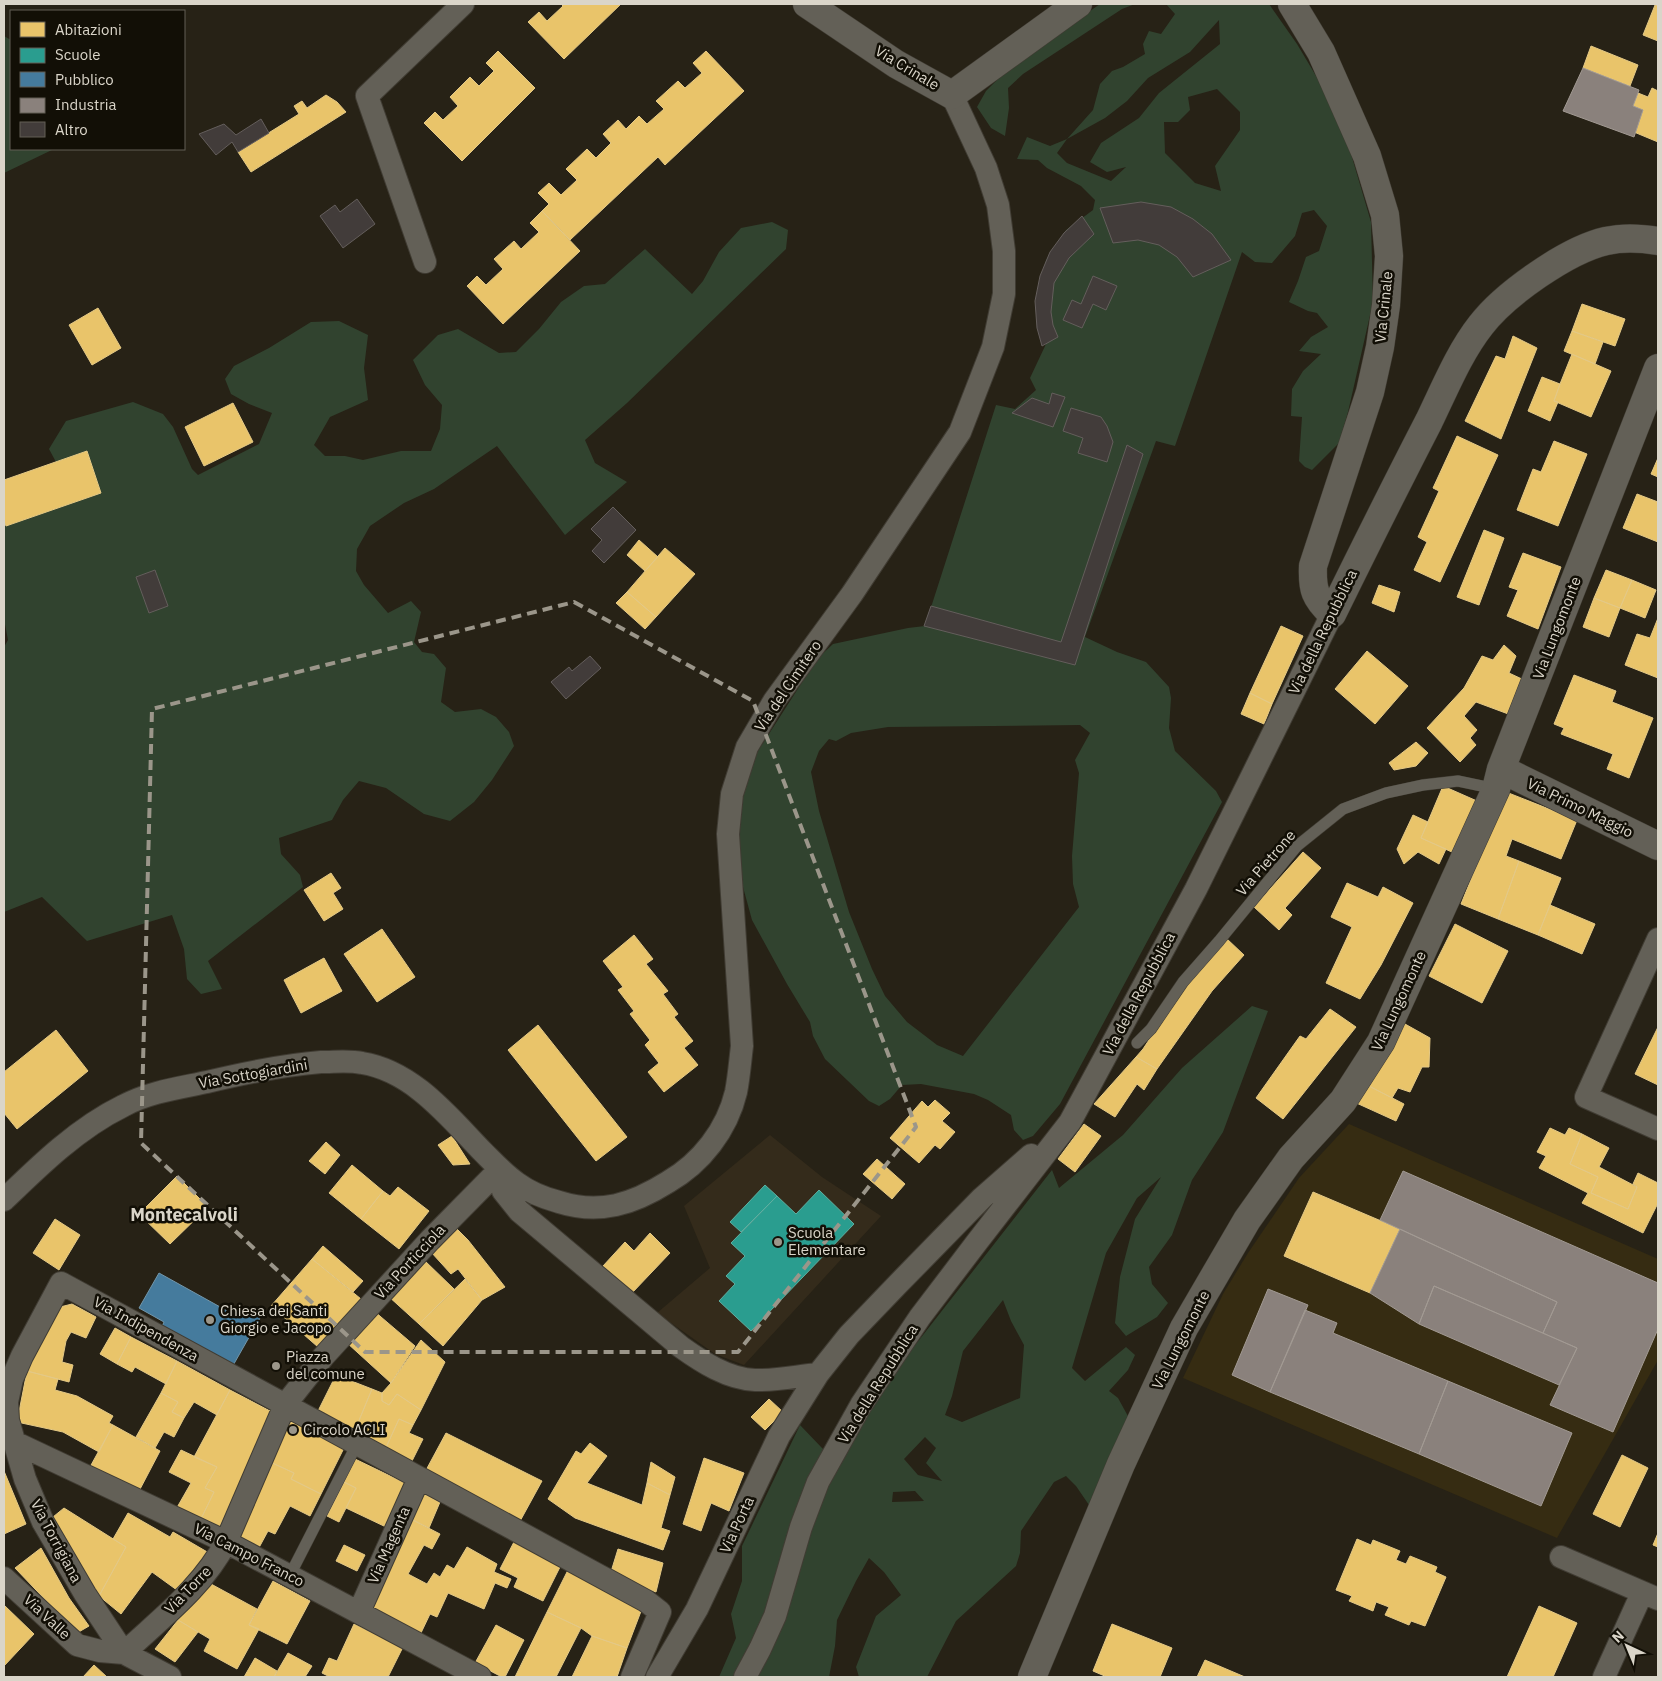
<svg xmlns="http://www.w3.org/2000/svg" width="1662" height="1681" font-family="'IBM Plex Sans',sans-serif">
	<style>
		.built { fill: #362c12 }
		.education { fill: #342b1b }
		.green { fill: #31432f; fill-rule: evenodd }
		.homes { fill: #e9c46a; stroke: #e4c986 }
		.schools { fill: #2a9d8f; stroke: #5faea0 }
		.public { fill: #457b9d; stroke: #7296aa }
		.industry { fill: #8a817c; stroke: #a29a93 }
		.building { fill: #423c3a; stroke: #645e5c }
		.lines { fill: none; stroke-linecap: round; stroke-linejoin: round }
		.service-casing { stroke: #403c33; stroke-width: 12 }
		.minor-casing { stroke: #403c33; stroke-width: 24 }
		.tertiary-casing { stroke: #403c33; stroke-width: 29 }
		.service { stroke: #636057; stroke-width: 11 }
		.minor { stroke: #636057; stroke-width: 22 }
		.tertiary { stroke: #636057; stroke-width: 28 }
		.marked { fill: none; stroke: #9b968a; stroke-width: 4; stroke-dasharray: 10 6; stroke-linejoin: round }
		.poi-dot { fill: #9b968a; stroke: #120f06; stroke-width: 2 }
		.labels { text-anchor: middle; stroke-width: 5; stroke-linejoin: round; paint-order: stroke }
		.street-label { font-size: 15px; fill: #dad5c9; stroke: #120f06 }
		.poi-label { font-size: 15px; fill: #dad5c9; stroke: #120f06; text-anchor: start }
		.quarter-label { font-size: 18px; font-weight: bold; fill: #dad5c9; stroke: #120f06 }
	</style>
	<rect width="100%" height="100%" fill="#272216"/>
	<path class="built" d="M1349 1124 1658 1259V1360L1557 1538 1183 1378 1223 1294 1248 1253 1299 1178Z"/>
	<path class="education" d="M770 1135 822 1177 881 1216 744 1365 715 1354 657 1313 710 1268 684 1206Z"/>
	<path class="green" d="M1100 4H1135L1122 9 1023 74 1008 88 1009 108 1005 136 991 128 977 107 986 91 1009 68Z
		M1166 4H1269L1297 44 1325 91 1349 147 1371 222 1373 302 1348 412 1339 443 1312 470 1305 467 1299 461 1302 417 1291 416 1292 389 1303 371 1321 354 1299 351 1311 337 1328 327 1317 313 1308 311 1289 302 1298 281 1306 257 1319 251 1327 226 1314 210 1302 213 1295 236 1272 263 1255 262 1242 252 1175 446 1156 441 1085 637 1117 652 1146 662 1169 687 1171 698 1169 728 1175 751 1216 791 1222 802 1060 1104 1033 1136 1023 1140 1014 1130 1011 1115 988 1100 974 1094 921 1084 902 1085 890 1099 879 1106 869 1101 825 1059 813 1036 810 1022 787 984 752 920 737 865 739 797 749 765 817 659 833 644 908 628 925 626 996 405 1015 409 1036 390 1030 378 1046 344 1038 326 1036 300 1046 260 1066 230 1093 210 1095 200 1081 186 1047 168 1038 160 1017 159 1027 137 1050 146 1067 139 1093 110 1100 84 1112 71 1123 67 1145 54 1143 44 1149 31 1161 34 1175 14ZM1219 20 1220 44 1159 93 1139 118 1101 143 1090 162 1107 172 1126 167 1111 181 1067 163 1057 153 1067 139 1105 118 1127 101 1148 78 1190 52ZM1217 89 1240 112V130L1215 166 1221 191 1195 183 1165 153 1164 122H1178L1190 110 1188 97ZM1080 725 1090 733 1075 760 1079 773 1072 856 1073 884 1079 907 963 1056 937 1045 907 1022 885 996 872 969 849 912 819 811 811 772 819 751 829 739 836 741 851 733 888 727Z
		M4 36 11 40V149H54L4 173Z
		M772 222 788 230 786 249 627 403 585 440 595 463 627 482 565 535 497 446 434 489 404 503 370 526 357 549 356 571 364 585 388 613 411 601 421 612 414 642 422 652 434 654 446 668 441 702 455 712 481 709 496 717 509 732 514 746 492 780 474 802 450 821 424 814 386 788 359 781 343 800 332 820 279 838 281 854 300 875 303 887 208 961 222 989 201 994 187 979 184 949 172 915 87 941 42 897 4 912V647L8 640 4 619V521L6 526 101 493 87 451 56 462 49 449 66 421 133 402 163 414 173 427 192 469 198 475 259 444 272 413 249 404 231 394 225 379 234 366 269 348 311 322 339 321 368 335 364 368 368 400 330 417 314 445 325 456H345L363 460 401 451H431L440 429 442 405 425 385 413 360 438 335 458 329 499 353 516 352 539 329 561 302 584 286 605 284 645 249 692 294 703 281 719 252 741 228Z
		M1252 1006 1268 1011 1223 1132 1192 1180 1172 1235 1149 1267 1152 1284 1168 1303 1157 1317 1126 1336 1115 1323 1120 1277 1135 1219 1161 1177 1137 1198 1106 1253 1072 1368 1085 1381 1126 1347 1135 1355 1128 1370 1109 1391 1118 1398 1129 1418 1089 1505 1076 1486 1066 1476 1054 1482 1021 1531 1020 1553 1016 1566 956 1621 927 1677H859L856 1667 876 1616 901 1595 884 1572 869 1558 856 1581 837 1620 835 1646 829 1677H719L736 1638 731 1614 742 1581V1546L800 1425 822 1448 839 1460 898 1367 1052 1170 1059 1188 1123 1135 1182 1068ZM1003 1300 1011 1321 1024 1345 1020 1398 962 1422 945 1415 952 1396 963 1351ZM925 1437 936 1448 926 1463 942 1481 918 1475 904 1459ZM915 1491 924 1501 892 1502 893 1492Z"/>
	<path class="homes" d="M561 4H621L564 59 528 22 539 12 547 21 563 6Z
		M1655 5 1658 6V41L1643 35Z
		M1591 46 1638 65 1630 86 1583 68Z
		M498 51 535 88 462 161 424 123 435 112 443 120 458 106 450 97 470 77 479 86 494 71 486 63Z
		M706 51 744 91 665 165 658 157 570 240 542 211 549 204 538 193 549 183 561 195 577 180 566 169 587 149 596 158 611 143 603 134 618 120 626 129 639 116 647 124 664 109 656 101 678 81 685 88 702 73 693 63Z
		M1652 88 1658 91V142L1634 132 1643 110 1633 106 1638 93 1648 97Z
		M326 95 337 102 346 112 251 172 238 152 299 114 294 106 302 101 307 108Z
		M542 211 580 251 503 324 467 286 477 276 486 285 503 269 494 259 514 241 521 249 539 232 530 223Z
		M1582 304 1625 319 1615 346 1572 331Z
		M98 308 121 348 92 365 69 325Z
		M1572 331 1603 342 1595 364 1564 351Z
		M1513 336 1537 348 1501 439 1465 421 1496 356 1505 359Z
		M1572 354 1611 371 1591 417 1554 401 1560 384Z
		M1542 377 1560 384 1554 401 1558 402 1550 421 1528 411Z
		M233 403 253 442 204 466 185 427Z
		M1457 436 1498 455 1440 582 1414 570 1427 542 1418 537 1439 491 1433 488Z
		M1554 441 1587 454 1558 526 1517 510 1533 469 1541 472Z
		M87 451 101 493 6 526 4 521V480Z
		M1658 458V477L1651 474Z
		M1637 494 1658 502V542L1623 528Z
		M1484 530 1504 538 1479 605 1457 597Z
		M639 540 658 557 645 571 627 555Z
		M665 548 695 574 656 617 627 592Z
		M1523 553 1561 567 1538 629 1507 616 1518 590 1509 587Z
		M1606 570 1632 580 1620 608 1594 598Z
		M1632 580 1656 590 1645 618 1620 608Z
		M1379 585 1400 592 1394 612 1372 603Z
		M627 592 656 617 645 629 616 603Z
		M1594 598 1620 608 1609 637 1583 627Z
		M1658 618V678L1625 665 1637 634 1650 638Z
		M1281 626 1303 636 1272 704 1250 693Z
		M1504 645 1516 656 1509 673 1524 680 1511 715 1476 702 1464 716 1477 730 1470 738 1476 745 1460 762 1427 728 1464 688 1482 656 1493 660Z
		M1367 651 1408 686 1375 724 1335 689Z
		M1574 675 1616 691 1612 702 1653 718 1629 778 1607 769 1613 754 1561 734 1564 728 1554 724Z
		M1250 693 1272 704 1264 724 1241 714Z
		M1416 742 1428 753 1416 766 1394 770 1389 763Z
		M1443 786 1477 801 1454 853 1421 838Z
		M1506 792 1577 820 1561 859 1512 839 1506 856 1519 861 1498 919 1461 904Z
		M1413 815 1428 822 1421 838 1446 849 1439 864 1418 852 1404 864 1397 849Z
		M1303 852 1321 868 1285 908 1292 915 1279 930 1254 907Z
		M1519 861 1561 878 1538 935 1498 919Z
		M331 873 341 888 333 893 343 909 324 921 304 890Z
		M1347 883 1378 897 1383 887 1413 903 1381 965 1360 999 1326 983 1352 927 1331 917Z
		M1550 905 1595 924 1582 954 1538 935Z
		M1455 924 1508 951 1482 1003 1429 976Z
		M382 929 415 977 377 1002 344 954Z
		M634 935 653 959 646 964 668 991 663 994 678 1014 674 1017 693 1041 684 1048 698 1065 664 1092 648 1072 659 1063 645 1045 650 1040 630 1014 634 1011 618 990 623 987 603 961Z
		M1226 938 1244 955 1212 991 1157 1069 1136 1057 1143 1049 1185 985Z
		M324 958 342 991 301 1013 284 980Z
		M1330 1009 1356 1027 1283 1119 1256 1098 1300 1036 1306 1039Z
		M1405 1024 1430 1038 1429 1067H1422L1410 1092 1398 1088 1392 1098 1367 1085Z
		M538 1025 627 1137 596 1161 508 1050Z
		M1658 1027V1085L1635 1074Z
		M56 1030 88 1071 17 1129 4 1113V1072Z
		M1136 1057 1157 1069 1144 1090 1137 1084 1115 1117 1094 1104Z
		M1367 1085 1404 1104 1396 1121 1352 1101Z
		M935 1100 950 1113 942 1121 955 1132 940 1149 935 1145 919 1163 890 1138 922 1101 928 1107Z
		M1084 1124 1101 1136 1075 1172 1058 1159Z
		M1550 1128 1565 1135 1569 1128 1582 1134 1570 1164 1598 1177 1591 1193 1628 1209 1637 1187 1633 1184 1638 1173 1658 1183V1203L1643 1233 1582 1203 1588 1193 1539 1168 1546 1156 1537 1152Z
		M1582 1134 1609 1148 1599 1167 1637 1187 1628 1209 1591 1193 1598 1177 1570 1164Z
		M452 1136 470 1164 453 1165 438 1145Z
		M326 1142 340 1155 325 1174 309 1161Z
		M877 1159 905 1184 892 1199 863 1174Z
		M352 1165 383 1191 361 1219 329 1193Z
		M177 1176 208 1207 170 1244 139 1214Z
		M398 1187 429 1211 399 1249 361 1219 383 1191 390 1196Z
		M1313 1192 1400 1229 1370 1293 1284 1256Z
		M55 1219 80 1235 59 1270 33 1253Z
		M456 1228 468 1240 505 1287 482 1300 458 1269 451 1274 431 1252Z
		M650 1233 670 1253 632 1293 603 1266 625 1242 634 1251Z
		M323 1246 363 1281 353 1292 312 1259Z
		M312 1259 361 1299 318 1347 271 1306Z
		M423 1259 454 1289 419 1324 387 1295Z
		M465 1279 482 1300 443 1346 419 1324Z
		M72 1304 96 1317 86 1338 71 1332 66 1341 62 1362 73 1365 69 1382 27 1371 60 1307Z
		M374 1311 415 1346 391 1383 346 1342Z
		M115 1328 131 1337 117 1364 100 1354Z
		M131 1337 177 1361 166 1384 135 1367 132 1372 117 1364Z
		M421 1340 445 1362 421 1410 397 1394 389 1405 382 1401V1393L391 1383Z
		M177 1361 230 1390 217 1415 194 1402 184 1418 172 1412 178 1402 161 1393Z
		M27 1371 58 1379 55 1390 77 1396 113 1416 109 1423 113 1425 99 1452 63 1432 17 1422Z
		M336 1375 372 1389 353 1435 316 1415Z
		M372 1389 382 1393V1401L389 1405 397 1394 421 1410 413 1425 399 1419 384 1452 353 1435Z
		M230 1390 272 1412 216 1535 198 1525 214 1492 205 1488 217 1467 194 1457Z
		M161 1393 178 1402 172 1412 184 1418 174 1437 164 1432 155 1448 136 1437Z
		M769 1399 783 1412 765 1430 751 1417Z
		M286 1419 344 1448 321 1494 291 1479 294 1473 268 1461Z
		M399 1419 413 1425 409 1433 423 1439 410 1465 384 1452Z
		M113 1425 160 1451 138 1493 90 1467Z
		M446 1433 542 1481 519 1523 425 1472Z
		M590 1443 607 1456 587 1483 642 1505 647 1483 670 1495 661 1528 670 1531 663 1550 575 1518 548 1499 576 1451 581 1454Z
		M181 1450 217 1467 205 1488 214 1492 198 1525 175 1511 191 1483 169 1472Z
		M1622 1455 1648 1468 1620 1527 1593 1514Z
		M704 1458 744 1473 729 1511 711 1503 701 1531 683 1524Z
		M355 1459 407 1484 386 1527 346 1508 356 1488 344 1482Z
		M268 1461 294 1473 291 1479 321 1494 310 1516 290 1506 275 1534 268 1531 255 1555 231 1542Z
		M651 1462 675 1477 670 1495 647 1483Z
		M4 1471 26 1524 4 1534Z
		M344 1482 356 1488 339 1522 327 1516Z
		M420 1492 440 1502 429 1528 409 1518Z
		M64 1508 126 1547 99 1596 53 1517Z
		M128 1513 170 1537 173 1532 209 1553 181 1593 152 1572 121 1614 99 1596 126 1547 113 1539Z
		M409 1518 440 1534 432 1549 424 1545 408 1574 427 1584 434 1573 440 1577 447 1565 454 1569 467 1547 497 1564 494 1572 511 1579 507 1588 495 1583 484 1609 448 1593 437 1617 430 1614 420 1635 369 1609Z
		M1658 1533V1547L1653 1545Z
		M1357 1539 1371 1545 1373 1540 1400 1551 1396 1560 1406 1564 1410 1556 1437 1567 1435 1572 1446 1577 1425 1626 1411 1621 1409 1625 1385 1615 1389 1607 1376 1602 1373 1611 1349 1601 1352 1596 1336 1590Z
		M515 1540 562 1563 543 1601 514 1587 518 1578 500 1569Z
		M344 1545 365 1555 357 1571 336 1561Z
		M41 1548 69 1598 89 1626 77 1633 15 1568Z
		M618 1549 663 1563 656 1592 610 1575Z
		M570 1566 643 1606 627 1648 592 1636 581 1628 547 1612Z
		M273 1581 310 1601 287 1644 249 1625Z
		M211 1584 257 1609 249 1625 259 1629 237 1669 204 1651 210 1639 178 1620 193 1600Z
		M4 1605 34 1634 4 1666Z
		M1539 1606 1577 1623 1553 1677H1507Z
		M547 1612 581 1628 556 1677H515Z
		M178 1620 198 1632 175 1662 155 1649Z
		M354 1624 403 1647 388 1677H330L322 1673 329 1658 337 1661Z
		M1112 1624 1172 1648 1160 1677H1107L1093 1671Z
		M496 1625 524 1640 505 1677H502L475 1663Z
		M592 1636 627 1648 617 1677H572Z
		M288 1653 312 1666 305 1677H274Z
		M255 1658 277 1671 274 1677H244Z
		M1205 1660 1245 1677H1197Z
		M94 1665 107 1677H83Z"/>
	<path class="schools" d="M765 1185 777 1196 741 1232 730 1222Z
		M819 1190 854 1224 751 1331 719 1301 735 1284 726 1276 745 1256 731 1243 777 1196 796 1214Z"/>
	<path class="public" d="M159 1273 240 1318 246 1309 260 1318 231 1369 161 1329 164 1322 139 1308Z"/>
	<path class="industry" d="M1583 68 1639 90 1633 106 1643 110 1634 137 1563 111Z
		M1403 1171 1658 1283V1329L1613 1432 1550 1405 1577 1348 1543 1333 1557 1302 1380 1220Z
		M1400 1229 1557 1302 1543 1333 1434 1286 1419 1324 1370 1293Z
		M1434 1286 1577 1348 1559 1385 1419 1324Z
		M1268 1289 1308 1305 1270 1392 1232 1375Z
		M1305 1310 1337 1323 1333 1333 1448 1381 1419 1454 1270 1392Z
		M1448 1381 1572 1433 1541 1506 1419 1454Z"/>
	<path class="building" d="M261 119 269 133 238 152 232 142 216 155 199 134 224 124 236 135Z
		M357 199 375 224 343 248 320 216 335 205 340 212Z
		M1141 202 1171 207 1193 219 1212 234 1231 260 1193 277 1177 257 1159 245 1138 240 1113 243 1100 208Z
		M1082 216 1094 234 1069 258 1054 283 1051 312 1053 325 1058 337 1042 346 1037 328 1035 301 1040 276 1050 252 1064 233Z
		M1093 276 1117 286 1106 310 1093 304 1082 328 1063 320 1072 300 1081 304Z
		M1052 393 1065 397 1053 427 1012 413 1032 398 1049 404Z
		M1071 408 1101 417 1107 426 1113 442 1107 462 1078 453 1083 438 1063 431Z
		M1127 445 1143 454 1075 665 924 626 931 606 1061 642Z
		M613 507 636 530 604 563 592 551 602 540 591 529Z
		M155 570 168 606 149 613 136 577Z
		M590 656 601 668 566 699 551 682 569 667 572 671Z"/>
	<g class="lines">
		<g class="service-casing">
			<path id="service" d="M1137 1043 1151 1029 1183 982 1219 941 1297 846 1343 809 1386 793 1423 785 1458 781 1496 789
				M290 1575 357 1444"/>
		</g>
		<g class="minor-casing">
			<path id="minor" d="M425 262 367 96 463 4
				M1658 939 1586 1097 1658 1129
				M500 1169 503 1191 519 1211 681 1347C702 1362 728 1379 755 1380 776 1381 797 1376 818 1374
				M4 1200C40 1165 78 1128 123 1106 149 1092 179 1088 207 1082 245 1073 282 1065 321 1062 335 1062 349 1060 362 1063 413 1071 449 1117 483 1152 494 1163 504 1174 517 1183 529 1192 544 1198 559 1202 600 1215 633 1204 668 1182 701 1163 727 1130 736 1092 739 1077 740 1062 742 1046L728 834 732 794 747 747 774 701 852 594 960 432 993 347 1004 294V251L998 205 986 168 952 95
				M14 1442 226 1542 480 1677
				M1561 1557 1658 1599
				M4 1578 77 1645 100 1651 124 1653 170 1677
				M359 1612 419 1478
				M124 1653 85 1594 43 1522 25 1479 8 1420 7 1402 12 1379 22 1356 61 1283 646 1601 660 1612 632 1677
				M124 1653C160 1619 203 1587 226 1542L285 1405 323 1357 430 1240 500 1169
				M657 1677 697 1609 779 1436 818 1374 849 1335 897 1285 982 1198 1031 1155
				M745 1677 760 1649 775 1616 801 1527 818 1482 861 1405 920 1317 977 1242 1070 1122 1196 889 1332 614
				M1604 1677 1642 1593"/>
		</g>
		<g class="tertiary-casing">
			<path id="tertiary" d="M807 4 896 64 952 95 1078 4
				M1292 4 1321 52 1367 156 1385 215 1389 256 1386 305 1380 347 1370 392 1313 566C1312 590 1315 598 1332 614 1364 549 1396 485 1429 421 1445 388 1459 353 1481 325 1505 294 1567 250 1606 241 1623 237 1641 238 1658 241
				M1501 769 1658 846
				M1032 1677 1121 1464 1184 1328 1247 1220 1291 1158 1343 1101 1381 1042 1496 789 1501 769 1658 368"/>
		</g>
		<use href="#service" class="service"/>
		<use href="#minor" class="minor"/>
		<use href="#tertiary" class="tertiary"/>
	</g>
	<path class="marked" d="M574 602 753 701 916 1127 738 1352H365L141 1143 152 709Z"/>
	<g class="poi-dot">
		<circle cx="778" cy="1242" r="5"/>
		<circle cx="210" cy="1320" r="5"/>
		<circle cx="276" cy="1366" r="5"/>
		<circle cx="293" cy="1430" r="5"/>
	</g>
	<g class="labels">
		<g class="street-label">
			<text transform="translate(907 68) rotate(31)" y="5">Via Crinale</text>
			<text transform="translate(1384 307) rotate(-84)" y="5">Via Crinale</text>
			<text transform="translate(1557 628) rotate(-69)" y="5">Via Lungomonte</text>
			<text transform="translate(1323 632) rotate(-64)" y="5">Via della Repubblica</text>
			<text transform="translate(788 686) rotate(-56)" y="5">Via del Cimitero</text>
			<text transform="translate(1580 808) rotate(26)" y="5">Via Primo Maggio</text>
			<text transform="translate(1266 863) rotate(-49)" y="5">Via Pietrone</text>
			<text transform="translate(1139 994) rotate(-62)" y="5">Via della Repubblica</text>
			<text transform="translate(1399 1001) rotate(-65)" y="5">Via Lungomonte</text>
			<text transform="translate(253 1074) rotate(-10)" y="5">Via Sottogiardini</text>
			<text transform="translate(410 1262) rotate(-47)" y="5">Via Porticciola</text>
			<text transform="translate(146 1329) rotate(29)" y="5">Via Indipendenza</text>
			<text transform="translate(1181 1340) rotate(-63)" y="5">Via Lungomonte</text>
			<text transform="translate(878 1384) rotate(-58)" y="5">Via della Repubblica</text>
			<text transform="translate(737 1525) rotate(-65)" y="5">Via Porta</text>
			<text transform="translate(56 1541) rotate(62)" y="5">Via Torrigiana</text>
			<text transform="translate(389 1545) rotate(-66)" y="5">Via Magenta</text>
			<text transform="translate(249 1555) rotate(27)" y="5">Via Campo Franco</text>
			<text transform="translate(188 1590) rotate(-46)" y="5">Via Torre</text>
			<text transform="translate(47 1617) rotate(43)" y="5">Via Valle</text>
		</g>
		<g class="poi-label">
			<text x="788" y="1238">Scuola<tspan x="788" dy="17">Elementare</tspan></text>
			<text x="220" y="1316">Chiesa dei Santi<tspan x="220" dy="17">Giorgio e Jacopo</tspan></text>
			<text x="286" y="1362">Piazza<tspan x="286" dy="17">del comune</tspan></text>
			<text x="303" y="1435">Circolo ACLI</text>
		</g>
		<g class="quarter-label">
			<text x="184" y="1221">Montecalvoli</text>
		</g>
	</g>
	<rect width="1662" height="1681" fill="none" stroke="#dad5c9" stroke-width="10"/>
	<rect x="10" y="10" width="175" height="140" fill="#120f06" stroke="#625e54"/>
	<rect x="20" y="22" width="25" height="15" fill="#e9c46a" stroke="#625e54"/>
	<text x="55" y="35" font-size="15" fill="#dad5c9">Abitazioni</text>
	<rect x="20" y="48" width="25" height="15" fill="#2a9d8f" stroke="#625e54"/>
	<text x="55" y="60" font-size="15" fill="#dad5c9">Scuole</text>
	<rect x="20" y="72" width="25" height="15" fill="#457b9d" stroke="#625e54"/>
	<text x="55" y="85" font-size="15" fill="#dad5c9">Pubblico</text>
	<rect x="20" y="98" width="25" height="15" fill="#8a817c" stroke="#625e54"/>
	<text x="55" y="110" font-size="15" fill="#dad5c9">Industria</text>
	<rect x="20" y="122" width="25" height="15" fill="#423c3a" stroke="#625e54"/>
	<text x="55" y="135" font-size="15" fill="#dad5c9">Altro</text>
	<g transform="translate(1627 1646) rotate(316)" stroke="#120f06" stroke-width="4" paint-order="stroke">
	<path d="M0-4L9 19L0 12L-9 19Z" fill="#dad5c9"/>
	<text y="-8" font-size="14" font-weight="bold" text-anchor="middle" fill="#dad5c9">N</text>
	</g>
</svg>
